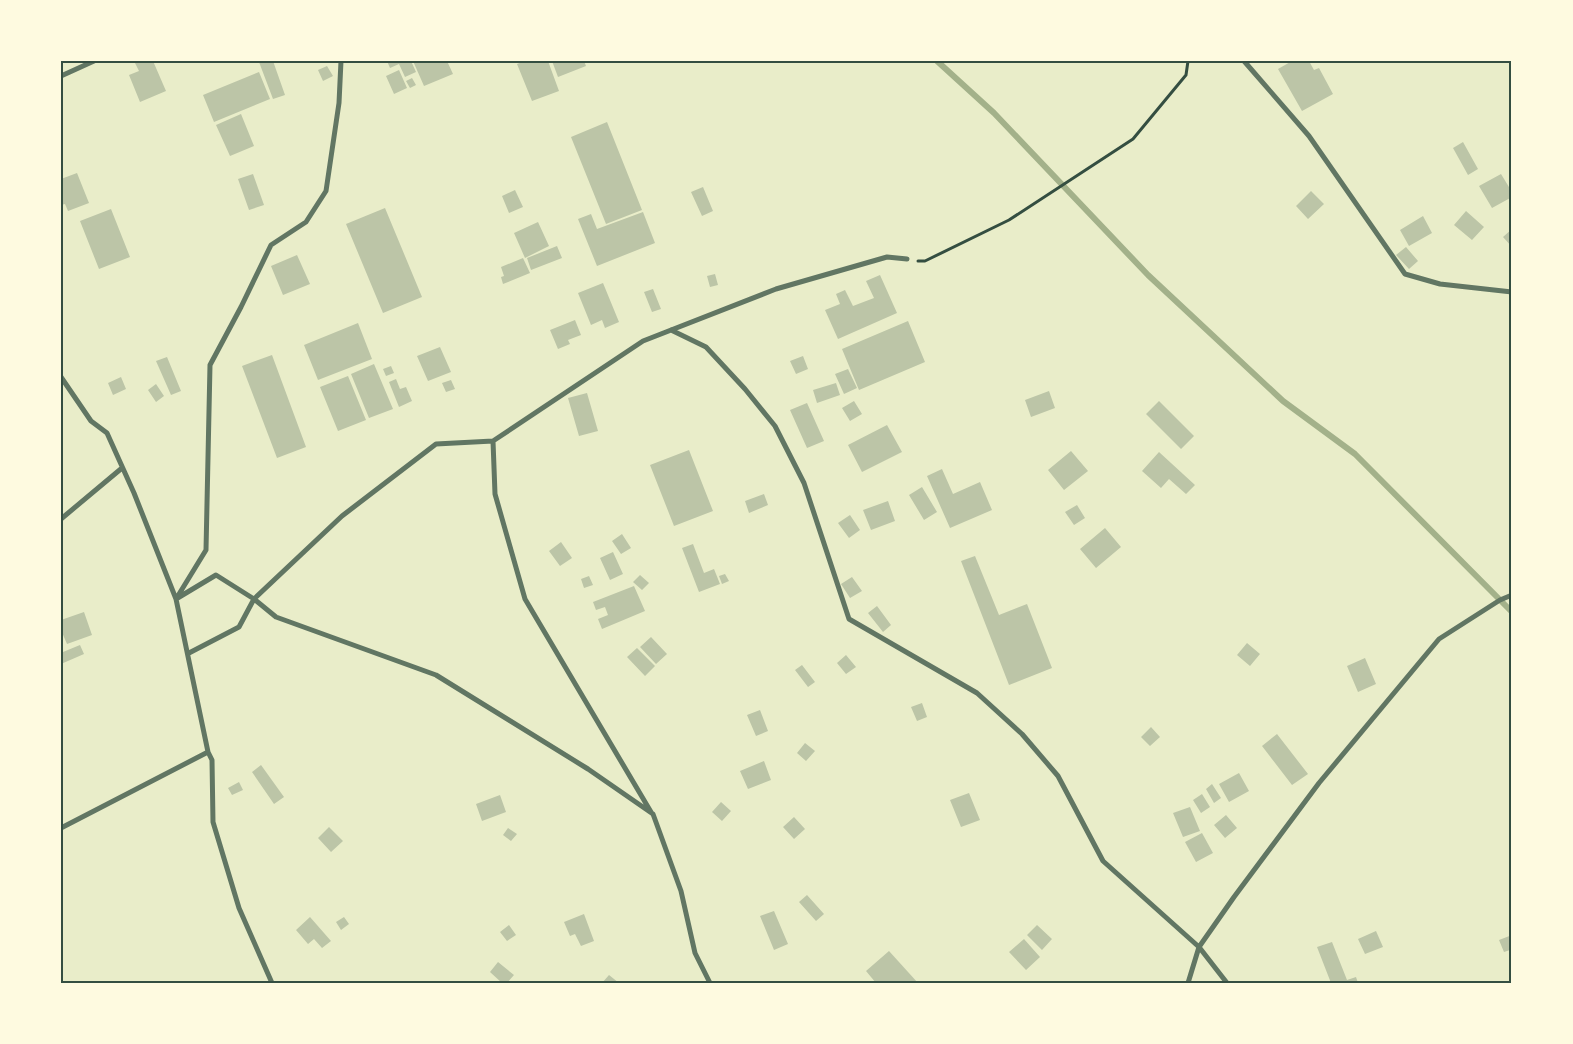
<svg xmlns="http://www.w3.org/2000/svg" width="1573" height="1044" font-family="Barlow,sans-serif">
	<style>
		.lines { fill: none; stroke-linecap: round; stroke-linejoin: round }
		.stream { stroke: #a3b18a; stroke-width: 6 }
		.building { fill: #bcc5a7 }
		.path { stroke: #344e41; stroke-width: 3 }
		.minor { stroke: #617663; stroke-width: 5 }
		.neatline { fill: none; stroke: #344e41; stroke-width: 2 }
	</style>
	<rect width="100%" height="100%" fill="#e9edc9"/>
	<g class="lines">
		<path class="stream" d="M937 61 994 113 1148 275 1283 401 1355 454 1512 612"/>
	</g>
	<path class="building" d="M140 61H153L166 91 140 102 129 75 139 71 135 63Z
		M273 61 285 95 273 99 259 62Z
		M387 61H411L416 72 405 77 399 64 390 68Z
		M413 61H447L453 74 424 86Z
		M525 61H548L559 91 532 101 517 64Z
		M552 61H584L586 66 558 77Z
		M1292 61H1309L1314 70 1319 68 1333 94 1302 111 1278 69Z
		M327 66 333 76 323 81 318 70Z
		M399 70 407 88 394 94 386 76Z
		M259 72 270 99 214 122 203 95Z
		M412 78 416 85 410 88 406 81Z
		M241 114 254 146 230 156 216 125Z
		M607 122 642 210 606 224 571 137Z
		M1463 142 1478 169 1468 175 1453 148Z
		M77 173 89 203 68 211 65 204 61 205V179Z
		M253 174 264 205 249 210 238 179Z
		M1501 174 1512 192V197L1492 208 1479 186Z
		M703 187 713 211 702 216 691 192Z
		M515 190 523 207 509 213 502 196Z
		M1311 191 1324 204 1308 219 1296 206Z
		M385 208 422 297 383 313 346 224Z
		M111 209 130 257 99 269 80 221Z
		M1466 211 1484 227 1472 240 1454 225Z
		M643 212 655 243 597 266 578 219 591 214 597 229Z
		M1423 216 1432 233 1409 246 1400 230Z
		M538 222 549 246 525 258 514 233Z
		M1512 229V247L1503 237Z
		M557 246 562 258 531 270 527 258Z
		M1406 247 1418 261 1409 269 1396 255Z
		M297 255 310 284 283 295 271 266Z
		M523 258 530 273 503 284 501 277 504 276 501 267Z
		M715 274 718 285 710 287 707 276Z
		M880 275 897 313 838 339 825 310 840 304 836 294 845 290 853 306 874 298 866 281Z
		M603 283 619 322 605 328 602 320 591 325 578 293Z
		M653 289 661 309 652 312 644 292Z
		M575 320 581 335 568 340 570 344 558 349 550 330Z
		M908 321 925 362 859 390 842 349Z
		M358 323 372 359 318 380 304 345Z
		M440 347 451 372 428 381 417 356Z
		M272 355 306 447 277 458 242 366Z
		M803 356 808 369 796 374 790 361Z
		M167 357 181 391 171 395 156 361Z
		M374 364 393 409 369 418 351 374Z
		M391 366 394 373 386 376 383 369Z
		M848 369 857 388 844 394 835 374Z
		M348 376 366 420 338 431 320 387Z
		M121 377 126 389 113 395 108 383Z
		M396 379 400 389 406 387 412 401 399 407 389 382Z
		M451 380 455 389 446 392 442 383Z
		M836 383 840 395 817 403 813 390Z
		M156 384 164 396 156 402 148 390Z
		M1049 391 1055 408 1031 417 1025 400Z
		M587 393 598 431 579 436 568 398Z
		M854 401 862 414 850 421 842 408Z
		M1159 401 1194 436 1181 449 1146 414Z
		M807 403 824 441 807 448 790 410Z
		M887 425 902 452 862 472 848 445Z
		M689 450 713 511 674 526 650 465Z
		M1071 451 1088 471 1064 490 1048 470Z
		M1159 452 1195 485 1186 494 1169 479 1161 488 1142 471Z
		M942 469 953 494 980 482 992 510 950 528 927 476Z
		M922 487 937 512 924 520 909 495Z
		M764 494 768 505 749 513 745 501Z
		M888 501 895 521 871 530 863 510Z
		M1077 505 1085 518 1074 525 1065 512Z
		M850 515 860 530 849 538 838 523Z
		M1105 528 1121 547 1096 568 1080 549Z
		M622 534 631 548 621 554 612 541Z
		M561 542 572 558 560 566 549 551Z
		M693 544 704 573 714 569 720 584 699 592 682 548Z
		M613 552 623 574 610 580 600 558Z
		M975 556 999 615 1027 604 1052 668 1009 685 961 561Z
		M725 574 729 581 722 584 719 576Z
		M640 575 649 583 642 590 633 582Z
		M589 576 593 585 584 588 581 579Z
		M852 577 862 591 850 598 841 584Z
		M634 586 645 611 602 629 598 619 608 615 605 607 596 610 593 602Z
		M877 606 891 625 883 632 868 613Z
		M84 612 92 635 67 644 61 630V620Z
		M651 637 667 654 656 664 640 647Z
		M1247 643 1260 654 1250 666 1237 655Z
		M80 645 84 654 61 664V648L63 652Z
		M637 648 655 666 645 676 627 657Z
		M846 655 856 667 846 674 837 663Z
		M1365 658 1376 684 1358 692 1347 666Z
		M802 665 815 682 808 687 795 670Z
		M922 703 927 717 917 721 911 707Z
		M760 710 768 731 756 736 747 715Z
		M1151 727 1160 737 1150 746 1141 737Z
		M1277 734 1308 774 1292 785 1262 746Z
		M805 743 815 751 806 761 797 753Z
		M764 761 771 780 748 789 740 771Z
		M261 765 284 797 274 804 252 772Z
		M1239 773 1249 791 1229 802 1219 784Z
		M239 782 243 790 232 795 228 788Z
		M1212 784 1221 798 1214 803 1206 789Z
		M969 793 980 820 961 827 950 800Z
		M1202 794 1210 807 1201 813 1193 800Z
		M500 795 506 812 482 821 476 804Z
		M721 802 731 811 722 821 712 812Z
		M1190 807 1200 831 1183 837 1173 813Z
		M1226 815 1237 828 1225 838 1214 825Z
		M794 817 805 829 794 839 783 827Z
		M329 827 343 841 331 852 318 838Z
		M508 828 517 834 511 841 503 835Z
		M1202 833 1213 853 1196 862 1185 842Z
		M807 895 824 914 816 921 799 902Z
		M774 911 788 944 774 950 760 916Z
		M584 914 594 941 581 946 575 934 570 936 564 922Z
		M310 917 331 941 322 948 314 939 308 944 296 930Z
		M344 917 349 924 341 930 336 922Z
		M509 925 516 935 507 941 500 932Z
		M1037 925 1052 939 1042 950 1027 935Z
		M1376 931 1383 947 1365 954 1358 939Z
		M1512 935V954L1510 950 1504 952 1499 940Z
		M1024 939 1040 957 1026 970 1009 952Z
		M1332 942 1347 980 1356 977 1358 983H1331L1317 947Z
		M889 951 918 983H876L866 971Z
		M498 962 514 975 507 983H502L490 972Z
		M609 975 619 983H602Z"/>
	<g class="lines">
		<path class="path" d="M918 261H925L1009 220 1133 139 1186 75 1188 61"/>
		<path class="minor" d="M1244 61 1309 136 1405 274 1440 284 1512 292
			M61 76 94 61
			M671 330 706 347 745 389 775 426 804 483 849 619 977 693 1022 734 1058 776 1103 861 1199 947 1227 983
			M61 377 91 421 107 433 134 493 176 599 216 575 254 599 276 617 436 675 588 769 653 814 681 891 695 953 710 983
			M61 519 122 468
			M189 653 239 627 254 599 342 516 436 444 493 441
			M651 812 525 599 495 494 493 441 643 341 776 289 887 257 907 259
			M61 828 208 752
			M272 983 239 908 213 822 212 760 208 752 176 599 206 550 210 365 241 307 271 245 306 222 326 191 339 103 341 61
			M1188 983 1199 947 1234 897 1319 783 1439 639 1500 600 1512 595"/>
	</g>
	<rect width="1573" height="1044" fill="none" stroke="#fefae0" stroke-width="125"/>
	<rect x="62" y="62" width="1448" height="920" class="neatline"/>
</svg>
